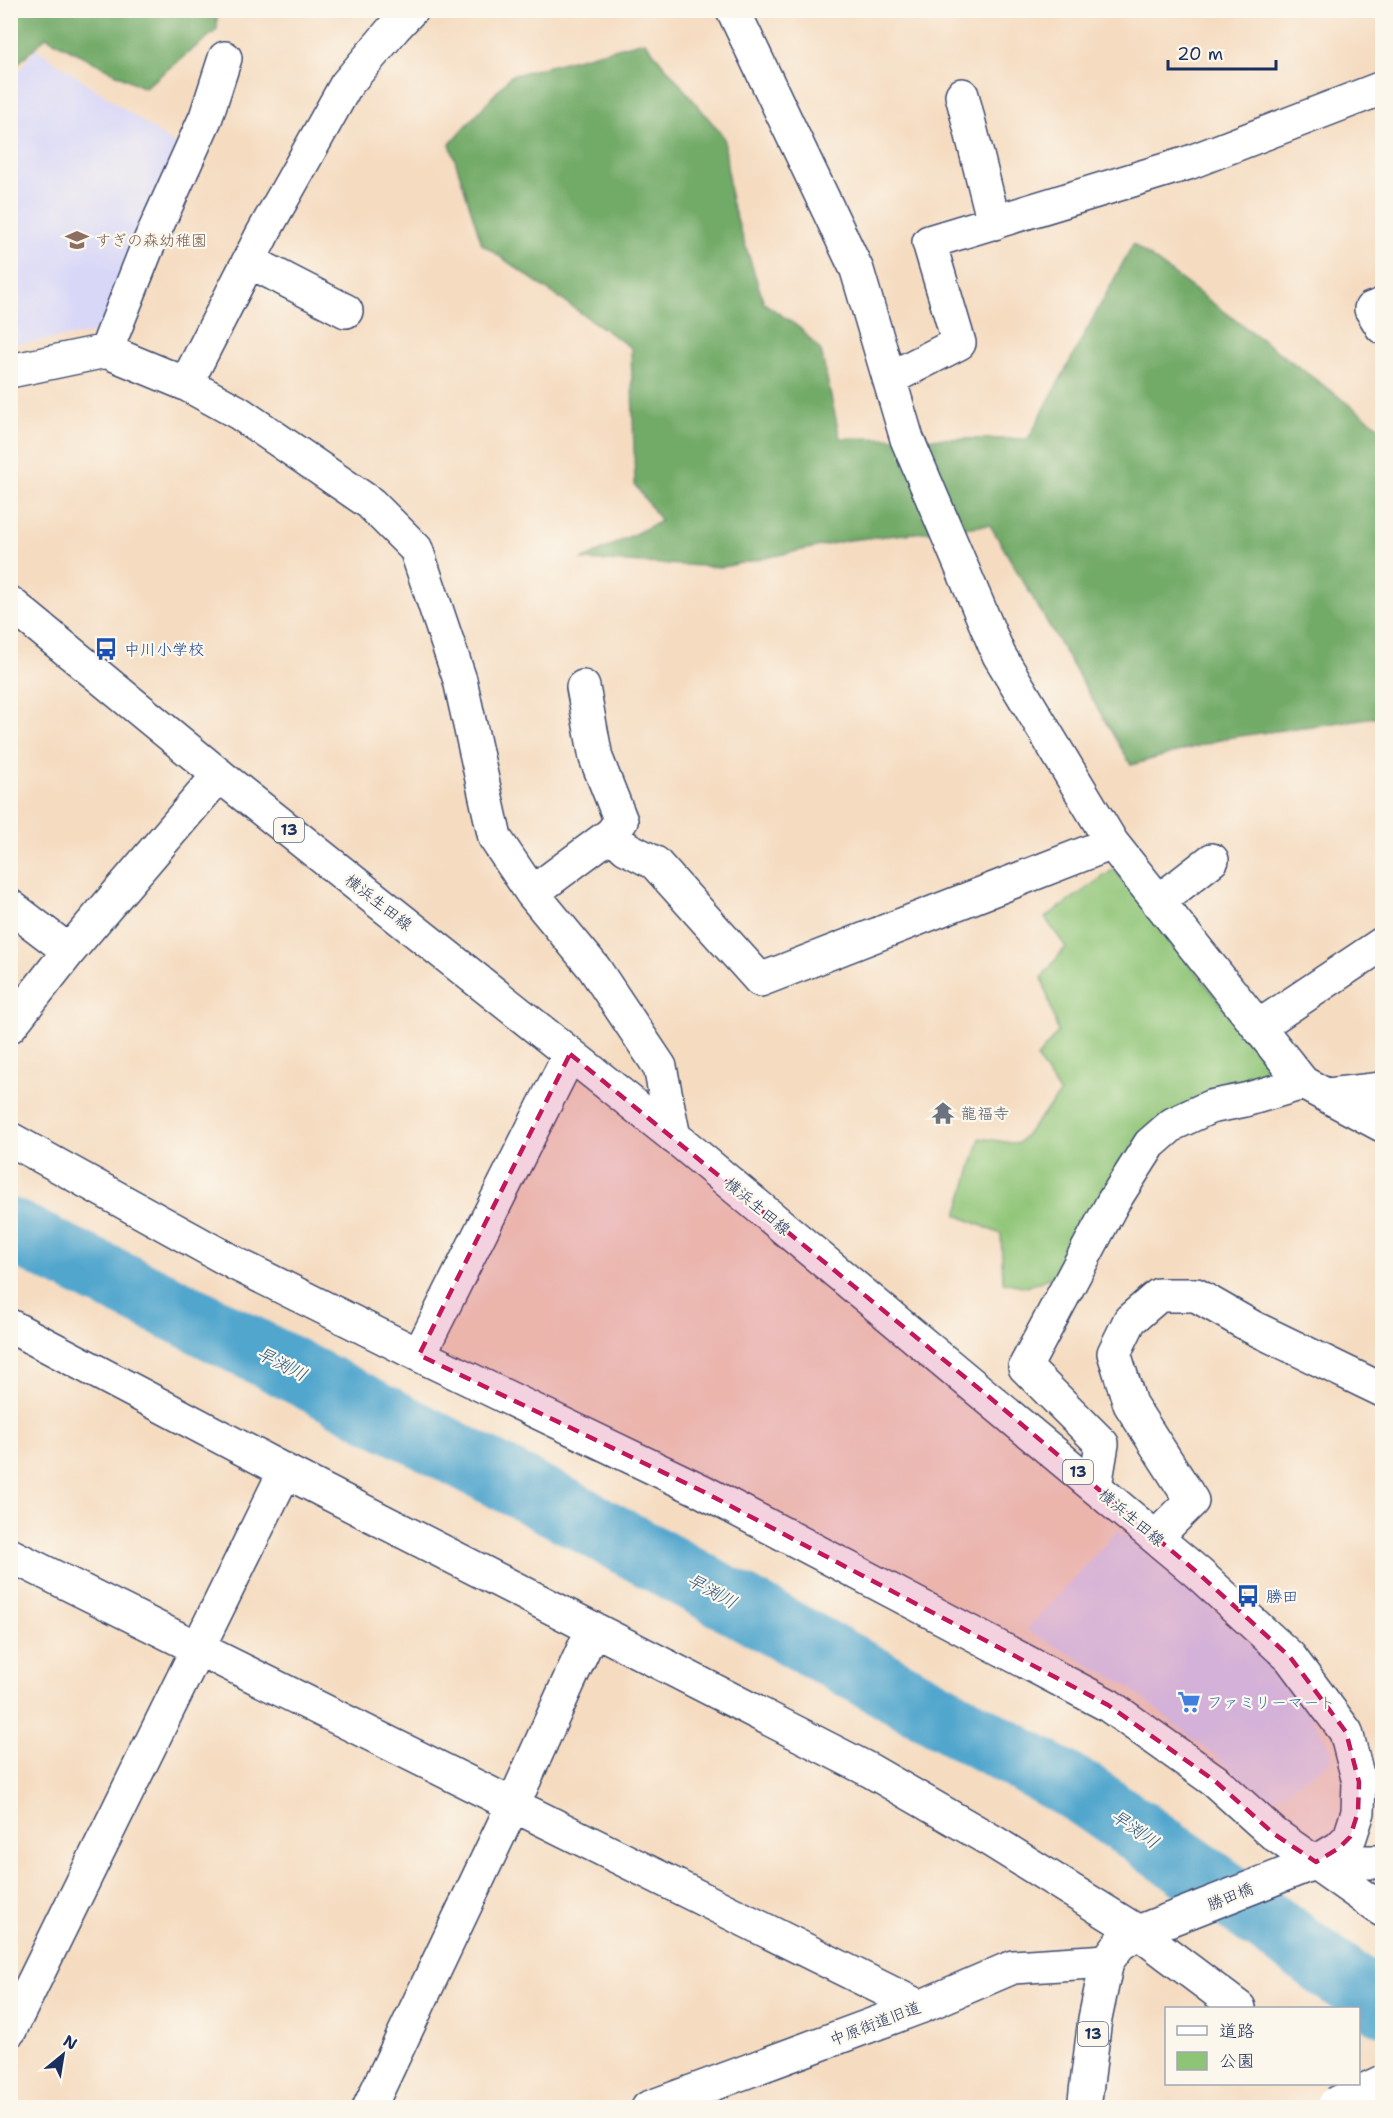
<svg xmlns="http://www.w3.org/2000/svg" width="1393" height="2118" font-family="'Shantell Sans','Klee One',sans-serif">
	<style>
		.built { fill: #d8d7f8 }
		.green { fill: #8ec476; stroke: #547a6a; stroke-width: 1.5 }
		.forest { fill: #72aa67; stroke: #466c62; stroke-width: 1.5 }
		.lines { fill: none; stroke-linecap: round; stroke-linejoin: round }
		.river { stroke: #51a6cd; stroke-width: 64 }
		.minor-casing { stroke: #3c496d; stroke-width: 36 }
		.major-casing { stroke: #3c496d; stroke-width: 36 }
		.minor { stroke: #fff; stroke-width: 33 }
		.major { stroke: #fff; stroke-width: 33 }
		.major-bridge-casing { stroke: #3c496d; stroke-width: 36; stroke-linecap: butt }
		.major-bridge { stroke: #fff; stroke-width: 33 }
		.marked { fill: #c2185b; fill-opacity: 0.2; stroke: #c2185b; stroke-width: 4.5; stroke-dasharray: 12 8; stroke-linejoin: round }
		.labels { text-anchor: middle; stroke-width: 4.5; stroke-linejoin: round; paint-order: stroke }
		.shield { fill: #fbf7ec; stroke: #5e6b89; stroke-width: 1.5 }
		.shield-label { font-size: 15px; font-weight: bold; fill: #1b2f5e }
		.education-label { font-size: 16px; fill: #785e54; stroke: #fbf7ec; text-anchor: start }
		.transit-label { font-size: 16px; fill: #164399; stroke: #fbf7ec; text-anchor: start }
		.street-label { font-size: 16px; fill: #1b2f5e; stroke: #fbf7ec }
		.worship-label { font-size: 16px; fill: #5b616d; stroke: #fbf7ec; text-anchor: start }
		.shop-label { font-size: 16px; fill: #366cbe; stroke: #fbf7ec; text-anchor: start }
		.water-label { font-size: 18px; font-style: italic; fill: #2e5985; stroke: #fbf7ec }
	</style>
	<rect width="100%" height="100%" fill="#fbf7ec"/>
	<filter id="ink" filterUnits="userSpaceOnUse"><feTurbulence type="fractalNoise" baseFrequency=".0167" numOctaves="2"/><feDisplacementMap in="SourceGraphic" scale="12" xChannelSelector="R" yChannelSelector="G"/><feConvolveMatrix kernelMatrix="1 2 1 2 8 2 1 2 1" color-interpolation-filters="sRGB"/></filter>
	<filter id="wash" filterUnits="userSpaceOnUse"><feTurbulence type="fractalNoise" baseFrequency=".008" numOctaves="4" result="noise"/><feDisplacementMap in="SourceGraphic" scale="24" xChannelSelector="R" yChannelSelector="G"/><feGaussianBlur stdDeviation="1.35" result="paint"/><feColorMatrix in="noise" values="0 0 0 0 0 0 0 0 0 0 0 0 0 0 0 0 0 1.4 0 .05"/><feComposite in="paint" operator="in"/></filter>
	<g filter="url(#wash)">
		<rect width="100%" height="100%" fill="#f5dcc1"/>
		<path class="built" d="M36 48 183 150 104 331 11 345V81Z
			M1118 1530 1193 1590 1260 1652 1308 1710 1331 1750 1332 1760 1260 1808 1226 1765 1127 1686 1026 1630Z"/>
		<path class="green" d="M1114 869 1183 954 1268 1066 1248 1089 1202 1102 1064 1271 1027 1287 1003 1282 1001 1234 957 1215 980 1138 1018 1144 1060 1094 1037 1058 1058 1032 1042 977 1066 947 1045 918Z"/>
		<path class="forest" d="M11 10 217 11V30L144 88 46 37 11 70Z
			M644 41 724 137 731 201 764 303 800 328 821 351 840 438 1028 439 1133 244 1382 429V716L1226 738 1131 765 990 525 849 540 723 567 582 560 661 521 635 485 631 348 482 244 450 144 511 76Z"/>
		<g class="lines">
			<path class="river" d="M10 1230 198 1321 578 1517 1084 1794 1194 1870 1345 1979 1382 2004"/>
		</g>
	</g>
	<g filter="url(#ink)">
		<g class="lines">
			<g class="minor-casing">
				<path id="minor" d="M733 10 857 270 907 439 999 655 1112 843 1303 1083 1382 1125
					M962 95 994 223
					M249 261 346 311
					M1382 305 1371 309 1382 327
					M106 351 146 250 206 117 225 58
					M10 371 106 351 186 384 239 413 370 503 416 549 460 680 495 838 532 893 594 968 660 1067 674 1137
					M889 379 959 343 929 242 1188 163 1382 88
					M186 384 262 235 346 85 394 28 411 10
					M583 687 596 758 621 821 611 834 626 848 655 863 760 980 1112 843
					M532 893 611 834
					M1158 902 1212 860
					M10 906 69 951
					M10 1026 69 951 219 775
					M1258 1027 1382 944
					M1328 1095 1382 1089
					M10 1139 236 1264 419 1355 702 1491 1108 1705 1215 1781 1274 1834 1382 1910
					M10 1326 285 1471 871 1771 992 1841 1138 1932 1239 2008
					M419 1355 570 1054
					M1095 1486 1102 1444 1025 1367 1113 1202 1150 1144 1173 1124 1210 1107 1245 1100 1303 1083
					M1156 1537 1192 1501 1130 1404 1114 1353 1130 1320 1159 1295H1196L1252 1327 1382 1390
					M10 1555 920 2007
					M1316 1862H1382
					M10 2030 285 1471
					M369 2108 513 1805 593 1628
					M648 2108 920 2007 1013 1967 1107 1961"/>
			</g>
			<g class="major-casing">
				<path id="major" d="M10 603 219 775 682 1143 1198 1573 1290 1657 1346 1732 1359 1782 1358 1812 1350 1837 1339 1848 1316 1862 1138 1932 1119 1945 1107 1961 1095 2019 1084 2108"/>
			</g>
			<use href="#minor" class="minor"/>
			<use href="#major" class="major"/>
			<g class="major-bridge-casing">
				<path id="major-bridge" d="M1335 2104 1382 2082"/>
			</g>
			<use href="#major-bridge" class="major-bridge"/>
		</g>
	</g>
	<path class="marked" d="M570 1054 988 1396 1198 1573 1290 1657 1346 1732 1359 1782 1358 1812 1350 1837 1339 1848 1316 1862 1274 1834 1215 1781 1108 1705 702 1491 419 1355Z"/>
	<defs>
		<g id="school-bare" transform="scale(1.8)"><path d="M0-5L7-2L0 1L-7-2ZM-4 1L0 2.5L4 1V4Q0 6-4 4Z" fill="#8d6e63" stroke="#fbf7ec" stroke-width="2.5" paint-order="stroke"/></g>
		<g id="bus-bare" transform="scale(1.8)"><path d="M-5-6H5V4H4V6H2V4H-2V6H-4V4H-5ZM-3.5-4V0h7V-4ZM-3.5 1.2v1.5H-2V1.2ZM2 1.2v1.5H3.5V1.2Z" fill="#1a4fb4" stroke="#fbf7ec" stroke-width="2.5" paint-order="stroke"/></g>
		<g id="temple-bare" transform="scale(1.8)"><path d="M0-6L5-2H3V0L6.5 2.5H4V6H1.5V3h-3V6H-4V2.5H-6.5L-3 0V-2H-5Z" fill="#6b7280" stroke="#fbf7ec" stroke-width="2.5" paint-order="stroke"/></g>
		<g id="supermarket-bare" transform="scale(1.8)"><path d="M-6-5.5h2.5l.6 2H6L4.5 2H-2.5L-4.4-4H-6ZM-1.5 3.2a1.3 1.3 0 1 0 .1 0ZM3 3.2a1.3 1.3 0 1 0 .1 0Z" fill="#3f7fe0" stroke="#fbf7ec" stroke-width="2.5" paint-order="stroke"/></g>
	</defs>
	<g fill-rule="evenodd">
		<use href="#school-bare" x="77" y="240"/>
		<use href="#bus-bare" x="106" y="649"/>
		<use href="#temple-bare" x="943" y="1113"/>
		<use href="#bus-bare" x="1248" y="1596"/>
		<use href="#supermarket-bare" x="1189" y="1702"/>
	</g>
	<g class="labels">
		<g class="shield">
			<rect x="274" y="818" width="30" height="24" rx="4.5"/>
			<rect x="1063" y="1460" width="30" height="24" rx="4.5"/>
			<rect x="1078" y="2022" width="30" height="24" rx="4.5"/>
		</g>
		<g class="shield-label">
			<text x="289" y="835">13</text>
			<text x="1078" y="1477">13</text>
			<text x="1093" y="2039">13</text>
		</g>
		<g class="education-label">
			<text x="95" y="246">すぎの森幼稚園</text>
		</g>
		<g class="transit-label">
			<text x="124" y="655">中川小学校</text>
			<text x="1266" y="1602">勝田</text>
		</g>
		<g class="street-label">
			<text transform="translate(379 902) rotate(38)" y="6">横浜生田線</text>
			<text transform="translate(758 1206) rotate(40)" y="6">横浜生田線</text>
			<text transform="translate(1132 1517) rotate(40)" y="6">横浜生田線</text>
			<text transform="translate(1230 1896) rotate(-22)" y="6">勝田橋</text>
			<text transform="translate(875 2023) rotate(-21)" y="6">中原街道旧道</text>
		</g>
		<g class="worship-label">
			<text x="961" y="1119">龍福寺</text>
		</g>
		<g class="shop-label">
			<text x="1207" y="1708">ファミリーマート</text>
		</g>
		<g class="water-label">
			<text transform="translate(282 1364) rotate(27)" y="6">早渕川</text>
			<text transform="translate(712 1591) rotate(29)" y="6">早渕川</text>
			<text transform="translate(1135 1829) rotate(35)" y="6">早渕川</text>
		</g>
	</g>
	<rect width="1393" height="2118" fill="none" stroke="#fbf7ec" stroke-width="36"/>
	<rect x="1165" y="2007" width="195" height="78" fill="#fbf7ec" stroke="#a1a7b3" stroke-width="1.5"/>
	<rect x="1177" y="2026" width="30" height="9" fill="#ffffff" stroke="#a1a7b3" stroke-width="1.5"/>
	<text x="1219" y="2037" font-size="18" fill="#1b2f5e">道路</text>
	<rect x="1177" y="2052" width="30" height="18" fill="#8ec476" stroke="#a1a7b3" stroke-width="1.5"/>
	<text x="1219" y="2067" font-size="18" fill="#1b2f5e">公園</text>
	<g transform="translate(63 2055) rotate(30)" stroke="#fbf7ec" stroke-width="4.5" paint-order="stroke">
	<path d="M0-4.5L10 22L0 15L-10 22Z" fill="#1b2f5e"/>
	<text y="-9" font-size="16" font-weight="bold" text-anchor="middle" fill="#1b2f5e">N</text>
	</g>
	<path d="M1168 60v9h108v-9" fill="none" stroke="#1b2f5e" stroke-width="3"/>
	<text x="1177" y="60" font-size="18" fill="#1b2f5e" stroke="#fbf7ec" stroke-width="4.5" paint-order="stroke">20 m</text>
</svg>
